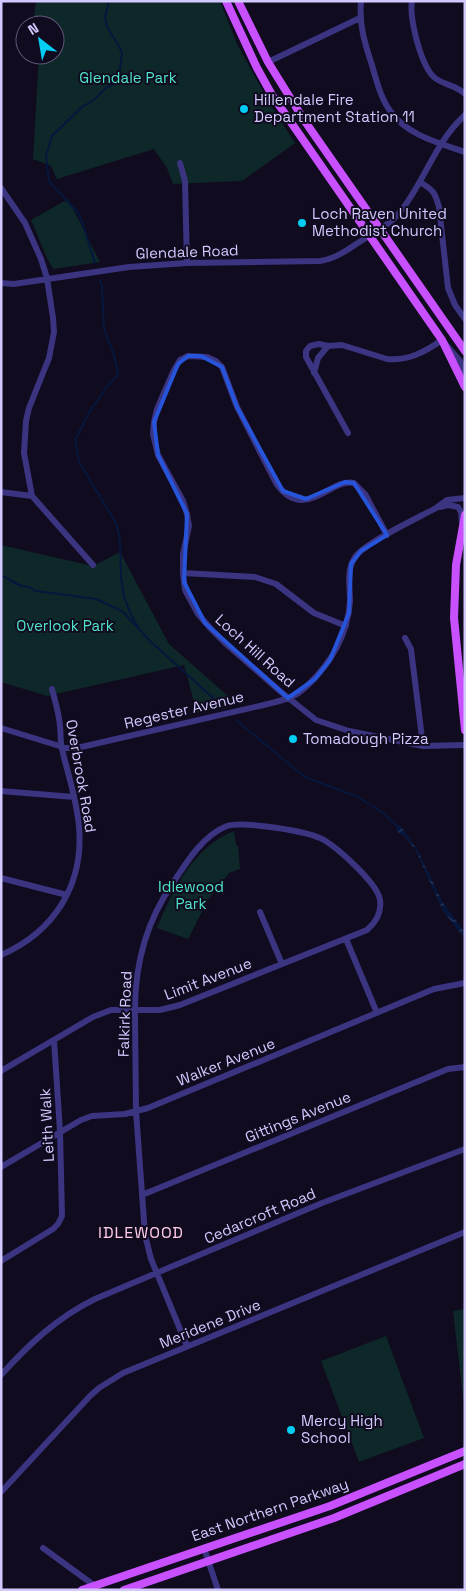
<svg xmlns="http://www.w3.org/2000/svg" width="466" height="1591" font-family="'Space Grotesk',sans-serif">
	<style>
		.park { fill: #0e2829 }
		.water { fill: url(#water-waves) }
		.lines { fill: none; stroke-linecap: round; stroke-linejoin: round }
		.stream { stroke: #06173d; stroke-width: 2 }
		.minor { stroke: #3b3481; stroke-width: 6 }
		.major { stroke: #c950ff; stroke-width: 8 }
		.marked { fill: none; stroke: #2654da; stroke-width: 4; stroke-linejoin: round }
		.poi-dot { fill: #00ccf4; stroke: #100b1f; stroke-width: 2 }
		.labels { text-anchor: middle; stroke-width: 4; stroke-linejoin: round; paint-order: stroke }
		.park-label { font-size: 15px; fill: #50e4c9; stroke: #100b1f }
		.poi-label { font-size: 15px; fill: #d3c9ff; stroke: #100b1f; text-anchor: start }
		.street-label { font-size: 15px; fill: #d3c9ff; stroke: #100b1f }
		.neighbourhood-label { font-size: 16px; letter-spacing: 1px; fill: #ffcbe9; stroke: #100b1f }
	</style>
	<defs>
		<pattern id="water-waves" width="16" height="10" patternUnits="userSpaceOnUse" patternTransform="scale(1.25)"><rect width="16" height="10" fill="#06173d"/><path d="M0 5q4-4 8 0t8 0" fill="none" stroke="#29375a"/></pattern>
	</defs>
	<rect width="100%" height="100%" fill="#100b1f"/>
	<path class="park" d="M36 1H220L237 44 270 104 295 143 242 181 173 184 167 168 154 149 57 179 51 166 33 159 39 55H55V25H33Z
		M68 199 100 262 54 269C48 265 36 230 31 220Z
		M1 545 93 566 120 552 169 644 237 704 197 713 184 665 47 696 1 682Z
		M234 831 236 845 238 846 240 869 229 873 208 900 188 939 157 928C173 890 193 847 234 831Z
		M465 1309V1404H464L453 1311Z
		M386 1336 424 1438 359 1462 321 1361Z"/>
	<path class="water" d="M400 825 418 851 442 901 465 933V936L461 934 443 911 415 849 404 836 395 830Z"/>
	<g class="lines">
		<path class="stream" d="M95 263 83 224 78 213 49 181 46 156 52 136 82 107 94 100 106 88 114 84 119 75 122 53 119 46 107 27 105 17 109 1
			M100 280 102 286 104 329 114 355 118 375 108 385 89 413 75 440 79 462 117 525 120 541 121 577 124 596 130 613 138 627
			M1 575 21 586 29 587 36 591 96 599 122 611 150 641 222 706
			M236 720 305 777 358 797 383 813 399 828"/>
		<path class="minor" d="M361 1C359 23 364 41 371 62 376 78 380 98 391 112 407 135 439 143 465 152
			M412 1C409 18 421 67 435 78 444 85 456 85 465 94
			M268 62 360 18
			M180 163 185 181 187 263
			M420 182C433 190 435 192 439 207L448 288 455 305 465 319
			M1 188 25 223 41 259 47 278 53 318 54 332 49 358 29 408 26 421 24 453 32 496 93 565
			M1 283 14 284 129 267 187 263 320 261C336 259 348 249 361 241 375 232 391 224 401 211 425 180 436 141 465 115
			M314 373 318 358 328 346
			M348 433 306 357V351L310 346 319 344 328 346 342 345 387 359C408 361 425 352 442 340L460 361 465 372
			M1 492 32 496
			M440 507 448 505 458 507 461 512 462 523
			M387 535 365 494 354 483C331 477 304 524 276 483L237 407 222 367 216 361 207 357 188 356 180 360 174 370 157 409 154 422 153 434 158 455 183 501 187 514 189 526 183 554V573L185 590 198 614 211 629 225 643 281 692 316 720 349 731 423 746 465 745
			M183 573 255 577 276 584 314 613 346 626
			M405 638 411 649 423 746
			M1 728 66 748H77L268 704C276 702 285 700 293 696 299 694 304 689 308 685 331 663 348 634 350 601 350 586 346 571 355 557 366 542 418 518 436 508L447 500 465 498
			M1 791 74 797
			M1 878 67 895
			M260 912 282 964
			M346 939 377 1013
			M1 955C54 932 84 885 79 827 77 800 68 775 62 749 60 741 61 734 60 726 59 713 55 701 52 689
			M1 1071 93 1017 111 1010H160L180 1005 367 930C376 922 382 913 380 900 378 884 339 849 324 840 309 831 243 821 227 826 203 835 186 863 173 883 145 923 134 968 135 1016L136 1111 145 1235 151 1259 187 1346
			M1 1167 81 1120 92 1116 125 1114 148 1108 434 989 465 983
			M142 1195 448 1069 465 1067
			M1 1261 53 1229 58 1224 62 1216 60 1131 54 1040
			M1 1375C29 1344 58 1317 95 1299L322 1203 465 1149
			M1 1492 90 1396 99 1388 123 1373 465 1232
			M43 1548 95 1586 97 1590
			M204 1548 218 1590"/>
		<path class="major" d="M226 1 257 68 272 95 442 340 465 387
			M238 1 268 62 304 120 465 351
			M465 515 456 565 454 618 465 730
			M82 1590 330 1506 465 1451
			M124 1590 334 1518 465 1464"/>
	</g>
	<path class="marked" d="M188 356H201L222 367 237 407 283 491 306 499 345 482 354 483 387 535 361 551 351 564 349 613 330 660 315 679 288 698 205 623 184 582 187 514 158 455 154 422 178 364Z"/>
	<g class="poi-dot">
		<circle cx="244" cy="109" r="5"/>
		<circle cx="302" cy="223" r="5"/>
		<circle cx="293" cy="739" r="5"/>
		<circle cx="291" cy="1430" r="5"/>
	</g>
	<g class="labels">
		<g class="park-label">
			<text x="128" y="83">Glendale Park</text>
			<text x="65" y="631">Overlook Park</text>
			<text x="191" y="892">Idlewood<tspan x="191" dy="17">Park</tspan></text>
		</g>
		<g class="poi-label">
			<text x="254" y="105">Hillendale Fire<tspan x="254" dy="17">Department Station 11</tspan></text>
			<text x="312" y="219">Loch Raven United<tspan x="312" dy="17">Methodist Church</tspan></text>
			<text x="303" y="744">Tomadough Pizza</text>
			<text x="301" y="1426">Mercy High<tspan x="301" dy="17">School</tspan></text>
		</g>
		<g class="street-label">
			<text transform="translate(187 252) rotate(-2)" y="5">Glendale Road</text>
			<text transform="translate(255 651) rotate(42)" y="5">Loch Hill Road</text>
			<text transform="translate(184 710) rotate(-13)" y="5">Regester Avenue</text>
			<text transform="translate(81 776) rotate(80)" y="5">Overbrook Road</text>
			<text transform="translate(208 979) rotate(-21)" y="5">Limit Avenue</text>
			<text transform="translate(125 1014) rotate(-88)" y="5">Falkirk Road</text>
			<text transform="translate(226 1062) rotate(-22)" y="5">Walker Avenue</text>
			<text transform="translate(298 1117) rotate(-22)" y="5">Gittings Avenue</text>
			<text transform="translate(47 1125) rotate(-93)" y="5">Leith Walk</text>
			<text transform="translate(260 1216) rotate(-23)" y="5">Cedarcroft Road</text>
			<text transform="translate(210 1324) rotate(-22)" y="5">Meridene Drive</text>
			<text transform="translate(270 1510) rotate(-19)" y="5">East Northern Parkway</text>
		</g>
		<g class="neighbourhood-label">
			<text x="141" y="1238">IDLEWOOD</text>
		</g>
	</g>
	<rect width="466" height="1591" fill="none" stroke="#d3c9ff" stroke-width="5"/>
	<g transform="translate(40 40) rotate(329)"><circle r="24" fill="#100b1f" stroke="#5e5779"/>
	<path d="M0-4L9 19L0 12L-9 19Z" fill="#00ccf4"/>
	<text y="-8" font-size="14" font-weight="bold" text-anchor="middle" fill="#d3c9ff">N</text>
	</g>
</svg>
